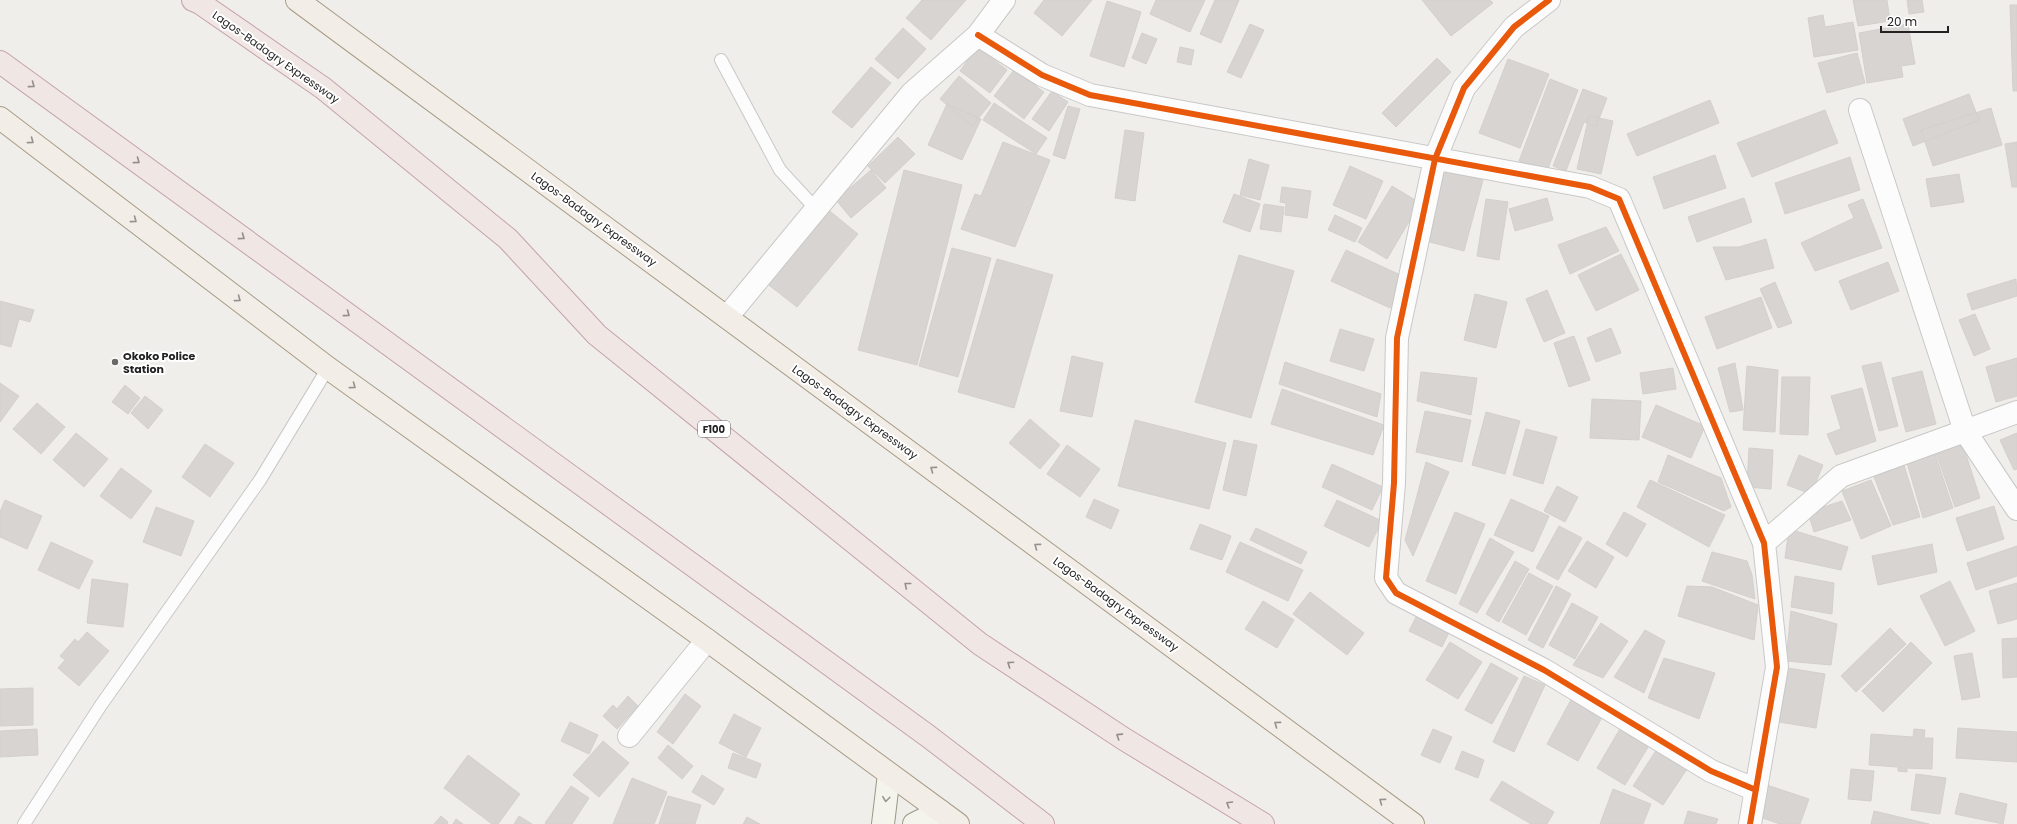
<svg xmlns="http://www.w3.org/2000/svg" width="2017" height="824" font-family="Poppins,sans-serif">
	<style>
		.building { fill: #d7d4d2; stroke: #d3d0cc }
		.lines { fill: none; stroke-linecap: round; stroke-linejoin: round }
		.service-casing { stroke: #c9c8c7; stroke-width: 14 }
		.minor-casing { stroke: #c9c8c7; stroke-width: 24 }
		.secondary-casing { stroke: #999a82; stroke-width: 24 }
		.primary-casing { stroke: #a79c86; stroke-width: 24 }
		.trunk-casing { stroke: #c5a2ac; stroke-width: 24 }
		.service { stroke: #fdfcfc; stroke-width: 12 }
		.minor { stroke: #fdfcfc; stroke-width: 22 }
		.secondary { stroke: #f4f4ed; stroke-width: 22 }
		.primary { stroke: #f3ede7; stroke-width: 22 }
		.trunk { stroke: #f0e6e4; stroke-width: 22 }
		.cycleway-casing { stroke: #fff; stroke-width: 8 }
		.cycleway { stroke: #e8590c; stroke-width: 6 }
		.oneway { stroke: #938e8d }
		.oneway2 { stroke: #95928e }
		.oneway3 { stroke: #969692 }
		.poi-dot { fill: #6a6968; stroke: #fff; stroke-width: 1.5 }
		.labels { text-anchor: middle; stroke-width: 4; stroke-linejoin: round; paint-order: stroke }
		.shield { fill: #fff; stroke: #646464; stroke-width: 1 }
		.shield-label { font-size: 10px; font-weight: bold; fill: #222 }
		.street-label { font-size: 11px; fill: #222; stroke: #fff }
		.poi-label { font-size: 11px; font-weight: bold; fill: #222; stroke: #fff; text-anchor: start }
	</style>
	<rect width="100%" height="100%" fill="#f0eeeb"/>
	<path class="building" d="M922 0H966L931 40 906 18Z
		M1044 0H1092L1062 36 1034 13Z
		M1156 0H1205L1190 32 1150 14Z
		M1215 0H1239L1221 43 1200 34Z
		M1422 0H1490L1493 3 1451 36Z
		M1853 0H1887L1890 21 1858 26Z
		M1907 0H1922L1924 12 1909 14Z
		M1107 1 1141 12 1124 67 1090 56Z
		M2010 5H2017V91H2013Z
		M1823 15 1825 27 1853 22 1858 50 1814 57 1808 18Z
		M1250 24 1264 30 1241 78 1227 72Z
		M1908 24 1915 64 1901 66 1903 77 1867 83 1859 33Z
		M903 28 926 49 898 79 875 59Z
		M1142 33 1157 39 1146 64 1132 58Z
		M977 47 1007 70 990 93 960 71Z
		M1180 47 1194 50 1191 65 1177 62Z
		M1857 53 1865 83 1827 93 1818 63Z
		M1437 58 1451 72 1396 127 1382 113Z
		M1508 59 1549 74 1520 148 1479 133Z
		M871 67 891 83 852 128 832 112Z
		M1014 70 1044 92 1024 119 994 96Z
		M959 76 991 103 972 126 940 99Z
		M1550 79 1578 90 1547 171 1519 161Z
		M1583 89 1607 98 1596 127 1584 122 1566 171 1553 166Z
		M1052 91 1068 102 1049 131 1032 119Z
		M1969 94 1979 120 1913 146 1903 119Z
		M1710 100 1719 123 1637 156 1627 134Z
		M994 103 1047 138 1036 154 983 120Z
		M947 104 981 119 962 160 928 145Z
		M1068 106 1080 109 1065 159 1053 155Z
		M1991 108 2002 145 1933 166 1921 130Z
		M1825 110 1838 143 1752 177 1737 143Z
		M1589 116 1613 121 1601 174 1577 169Z
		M1125 130 1144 133 1135 201 1115 198Z
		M898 137 915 154 885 183 868 166Z
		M1003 142 1050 160 1015 247 961 229 975 194 981 196Z
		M2017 142V187H2012L2005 144Z
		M1715 155 1726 188 1664 209 1653 177Z
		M1850 157 1860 190 1785 214 1775 183Z
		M1249 159 1269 165 1260 200 1240 195Z
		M1350 166 1383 181 1366 219 1333 205Z
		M871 170 886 188 851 218 836 200Z
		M904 170 962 185 917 365 858 350Z
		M1444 170 1483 180 1464 251 1426 241Z
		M1959 174 1964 202 1931 207 1926 179Z
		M1392 186 1420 203 1387 259 1358 242Z
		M1282 187 1311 191 1307 218 1285 215 1286 203 1280 202Z
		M1234 194 1260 204 1250 232 1223 222Z
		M1547 198 1553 220 1515 231 1509 209Z
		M1744 198 1752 222 1697 242 1688 217Z
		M1486 199 1508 202 1499 260 1477 256Z
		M1863 199 1882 248 1815 271 1801 243 1854 218 1848 205Z
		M1264 204 1284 207 1281 232 1260 229Z
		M826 208 858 234 797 307 765 282Z
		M1335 215 1362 228 1355 242 1328 230Z
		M1606 227 1619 251 1570 274 1558 245Z
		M1766 239 1774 268 1726 280 1713 247H1739Z
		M952 248 991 258 958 377 919 366Z
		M1346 250 1405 277 1390 308 1331 281Z
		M1621 254 1639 290 1596 311 1578 275Z
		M1239 255 1294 271 1251 418 1195 402Z
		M997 259 1053 275 1014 408 958 392Z
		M1888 262 1899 291 1851 310 1839 281Z
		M2016 279 2017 296 1972 310 1967 294Z
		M1775 282 1792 323 1778 328 1760 289Z
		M1547 290 1565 333 1544 342 1526 299Z
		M1475 294 1507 302 1496 348 1464 340Z
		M1761 297 1772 328 1717 349 1705 317Z
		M0 301 34 310 30 322 19 319 11 347 0 344Z
		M1975 314 1990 349 1974 356 1959 320Z
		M1611 328 1621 353 1596 362 1587 338Z
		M1340 329 1374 339 1364 371 1330 361Z
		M1574 336 1590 380 1569 387 1554 343Z
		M1072 356 1103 363 1092 417 1060 411Z
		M2017 358V396L1996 402 1986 367Z
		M1285 362 1381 394 1377 417 1279 384Z
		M1881 362 1898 426 1879 431 1862 366Z
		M1735 363 1743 410 1730 412 1718 368Z
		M1747 366 1778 370 1775 432 1743 430Z
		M1673 368 1676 389 1643 394 1640 373Z
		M1922 371 1936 424 1906 432 1892 378Z
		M1421 372 1477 378 1471 415 1417 401Z
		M1782 377H1810L1808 435 1780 434Z
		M0 383 19 396 0 422Z
		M125 385 140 398 128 414 112 402Z
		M1862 388 1876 441 1836 455 1827 434 1841 429 1831 396Z
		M1282 389 1384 425 1373 455 1271 424Z
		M145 396 163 410 148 429 131 413Z
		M1592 399 1641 401 1639 440 1590 438Z
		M37 403 65 427 41 454 13 429Z
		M1656 405 1705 426 1691 458 1642 437Z
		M1425 411 1471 420 1462 462 1416 452Z
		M1486 412 1520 421 1505 474 1472 465Z
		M1030 419 1060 445 1040 469 1009 443Z
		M1135 420 1226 443 1209 509 1118 486Z
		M1526 429 1557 437 1543 484 1513 475Z
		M76 433 108 459 84 487 53 460Z
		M2017 433V469L2014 470 2000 440Z
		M1961 439 1980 498 1955 507 1934 447Z
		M1234 440 1257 445 1246 496 1223 490Z
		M205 444 234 463 210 497 182 477Z
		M1067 445 1100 469 1080 497 1047 474Z
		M1749 448 1773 450 1771 489 1747 487Z
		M1935 454 1953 508 1923 518 1907 463Z
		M1668 455 1721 478 1731 507 1724 511 1658 482Z
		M1799 455 1823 465 1811 494 1787 485Z
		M1426 462 1449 472 1413 556 1405 540Z
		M1332 464 1383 487 1372 510 1322 487Z
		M1904 465 1920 517 1893 525 1874 477Z
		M121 468 152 491 131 519 100 496Z
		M1650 480 1725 515 1709 547 1637 507Z
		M1871 480 1891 526 1861 539 1842 491Z
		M1557 486 1578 497 1565 522 1544 511Z
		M1094 499 1119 510 1111 529 1086 517Z
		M1511 499 1549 516 1533 552 1494 535Z
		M5 500 42 516 27 549 0 537V512Z
		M1337 500 1382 521 1369 547 1324 526Z
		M1842 501 1851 520 1814 532 1808 512Z
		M1994 506 2004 539 1967 551 1956 518Z
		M156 507 194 521 181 556 143 542Z
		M1455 512 1485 524 1456 594 1426 581Z
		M1624 512 1646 524 1627 557 1606 544Z
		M1200 524 1231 536 1222 560 1190 549Z
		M1559 526 1582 538 1558 580 1536 568Z
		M1256 528 1307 552 1301 564 1250 540Z
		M1789 529 1848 547 1841 570 1785 558Z
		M1490 538 1514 552 1477 613 1459 604Z
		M1587 541 1614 557 1596 588 1568 571Z
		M51 542 93 561 79 589 38 570Z
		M1240 542 1303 570 1288 601 1226 572Z
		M1932 544 1937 572 1878 585 1872 556Z
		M2017 546V576L1976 590 1967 563Z
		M1712 552 1747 561 1752 575 1755 599 1702 581Z
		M1515 561 1529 569 1499 622 1486 614Z
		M1529 573 1553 586 1526 635 1502 622Z
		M1795 576 1834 583 1832 614 1791 607Z
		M92 579 128 584 123 627 87 623Z
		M1950 581 1975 631 1945 646 1920 596Z
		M2017 583V619L1998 624 1989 591Z
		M1556 586 1571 594 1543 648 1528 640Z
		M1687 586 1712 587 1758 605 1754 640 1678 616Z
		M1310 592 1364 633 1347 655 1293 614Z
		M1263 601 1294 620 1277 648 1245 629Z
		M1572 603 1598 617 1575 659 1549 645Z
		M1420 609 1453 624 1442 647 1409 631Z
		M1791 611 1837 624 1831 665 1786 661Z
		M1601 623 1628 641 1603 678 1573 665Z
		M1890 628 1906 644 1856 692 1841 676Z
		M1645 630 1665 641 1644 693 1614 677Z
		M87 632 109 651 79 686 58 668 65 660 60 656 75 639 78 642Z
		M2017 638V677L2003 678 2002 639Z
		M1450 642 1482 662 1458 699 1426 680Z
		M1911 642 1932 663 1883 712 1862 691Z
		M1972 653 1980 697 1962 700 1954 656Z
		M1664 658 1715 673 1699 719 1648 698Z
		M1491 663 1518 678 1492 724 1465 710Z
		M1788 668 1825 674 1816 728 1779 722Z
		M1524 676 1545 685 1514 752 1493 742Z
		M33 688V725L0 726V689Z
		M685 694 701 706 673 744 657 732Z
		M628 696 638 706 617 729 603 716 613 705 617 709Z
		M1573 696 1605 712 1578 761 1547 744Z
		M734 714 761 728 746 757 719 743Z
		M570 722 598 735 589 754 561 741Z
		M1621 727 1650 744 1625 785 1597 768Z
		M1958 728 2017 732V762L1956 758Z
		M37 729 38 755 0 757V731Z
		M1433 729 1452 737 1440 763 1421 755Z
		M1914 729 1925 730 1924 738H1933L1932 769 1907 768V772L1898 771V767L1869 765 1871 734 1913 737Z
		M603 741 629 763 599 797 573 775Z
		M668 745 693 766 682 779 658 758Z
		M1657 749 1687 769 1663 805 1633 786Z
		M1462 751 1484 760 1478 778 1455 769Z
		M733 753 761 764 756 778 728 768Z
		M468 755 520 794 498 824H492L444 788Z
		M1851 769 1874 771 1871 801 1848 799Z
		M1916 774 1946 778 1940 814 1911 810Z
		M702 775 724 789 714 805 692 792Z
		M632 778 667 792 654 824H613Z
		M1502 781 1554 812 1547 824H1531L1490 800Z
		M1764 784 1809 799 1800 824H1780L1754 815Z
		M571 786 589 798 572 824H546L545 823Z
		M1613 789 1651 804 1643 824H1600Z
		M1960 793 2007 804 2003 824 1955 814Z
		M668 796 701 805 695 824H659Z
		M1688 811 1718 819 1716 824H1684Z
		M1874 811 1929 824H1871Z
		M441 816 448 822 447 824H434Z
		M519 816 532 824H514Z
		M747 817 760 824H743Z
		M456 819 463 824H453Z"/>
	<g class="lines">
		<g class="service-casing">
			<path id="service" d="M721 60 780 170 817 210
				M24 824 101 705 260 480 328 368"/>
		</g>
		<g class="minor-casing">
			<path id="minor" d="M1549 0 1514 27 1464 88 1435 159 1397 338 1394 483 1386 578 1396 593 1544 670 1711 771 1756 790
				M978 35 1042 75 1090 95 1590 187 1619 199 1764 543 1777 667 1750 824
				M1860 110 1965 431 2017 509
				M727 317 912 93 978 35 1004 0
				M1764 543 1841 476 2017 412
				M629 736 707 640"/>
		</g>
		<g class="secondary-casing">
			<path id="secondary" d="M883 824 889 774
				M914 824 940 811"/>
		</g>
		<g class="primary-casing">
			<path id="primary" d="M297 0 1413 824
				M0 118 328 368 707 640 958 824"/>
		</g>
		<g class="trunk-casing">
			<path id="trunk" d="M193 0 200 3 323 88 508 239 597 335 980 644 1124 739 1263 824
				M0 62 928 736 1043 824"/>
		</g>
		<use href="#service" class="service"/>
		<use href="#minor" class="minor"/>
		<use href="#secondary" class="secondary"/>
		<use href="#primary" class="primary"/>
		<use href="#trunk" class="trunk"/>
		<g class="cycleway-casing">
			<path id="cycleway" d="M1549 0 1514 27 1464 88 1435 159 1397 338 1394 483 1386 578 1396 593 1544 670 1711 771 1756 790
				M978 35 1042 75 1090 95 1590 187 1619 199 1764 543 1777 667 1750 824"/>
		</g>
		<use href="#cycleway" class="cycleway"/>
	</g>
	<defs><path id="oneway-chevron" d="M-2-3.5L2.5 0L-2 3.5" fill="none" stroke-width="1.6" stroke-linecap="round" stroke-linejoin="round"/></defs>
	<g class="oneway">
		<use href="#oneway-chevron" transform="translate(32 85) rotate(36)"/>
		<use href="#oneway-chevron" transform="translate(137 161) rotate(36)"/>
		<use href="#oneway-chevron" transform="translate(242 237) rotate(36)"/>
		<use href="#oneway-chevron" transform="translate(347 314) rotate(36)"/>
		<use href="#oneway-chevron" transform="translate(907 585) rotate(-141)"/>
		<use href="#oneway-chevron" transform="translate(1010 664) rotate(-146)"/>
		<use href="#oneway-chevron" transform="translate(1119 736) rotate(-147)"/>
		<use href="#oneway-chevron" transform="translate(1229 804) rotate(-149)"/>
	</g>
	<g class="oneway2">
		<use href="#oneway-chevron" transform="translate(31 141) rotate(37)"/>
		<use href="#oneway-chevron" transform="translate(134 220) rotate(37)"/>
		<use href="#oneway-chevron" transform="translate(238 299) rotate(37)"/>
		<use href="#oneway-chevron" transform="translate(353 386) rotate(36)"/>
		<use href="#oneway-chevron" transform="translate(933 469) rotate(-144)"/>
		<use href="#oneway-chevron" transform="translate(1037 546) rotate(-144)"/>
		<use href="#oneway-chevron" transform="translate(1277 724) rotate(-144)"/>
		<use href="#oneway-chevron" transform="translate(1382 801) rotate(-144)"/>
	</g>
	<use class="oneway3" href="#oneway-chevron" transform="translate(886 799) rotate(97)"/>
	<circle class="poi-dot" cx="115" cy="362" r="4"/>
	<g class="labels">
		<rect class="shield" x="698" y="421" width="32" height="16" rx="3"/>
		<g class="shield-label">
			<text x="714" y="433">F100</text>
		</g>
		<g class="street-label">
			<text transform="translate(276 57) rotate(35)" y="4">Lagos-Badagry Expressway</text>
			<text transform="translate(594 219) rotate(36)" y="4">Lagos-Badagry Expressway</text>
			<text transform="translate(855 412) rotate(36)" y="4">Lagos-Badagry Expressway</text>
			<text transform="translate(1116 604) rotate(36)" y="4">Lagos-Badagry Expressway</text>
		</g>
		<g class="poi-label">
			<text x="123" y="360">Okoko Police<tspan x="123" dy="13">Station</tspan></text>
		</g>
	</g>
	<path d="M1881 26v6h67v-6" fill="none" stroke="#222222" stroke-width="2"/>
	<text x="1887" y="26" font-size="12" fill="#222222" stroke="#ffffff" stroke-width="3" paint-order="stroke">20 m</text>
</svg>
